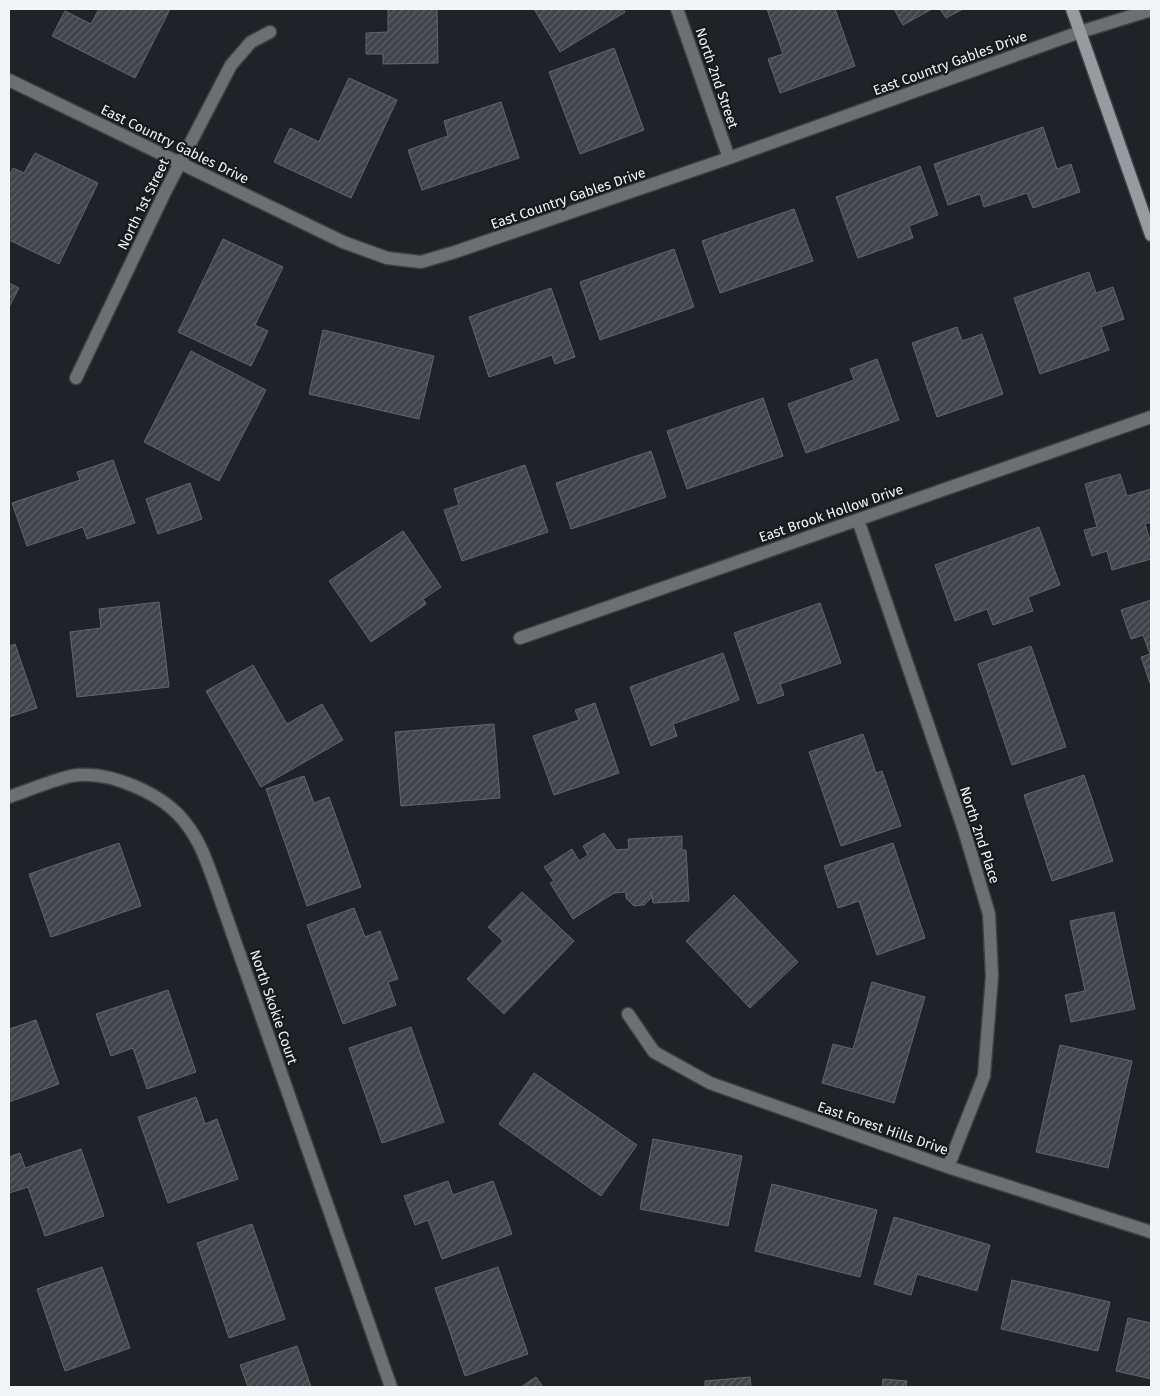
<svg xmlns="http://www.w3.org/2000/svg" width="1160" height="1396" font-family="'Fira Sans',sans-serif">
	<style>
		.building { fill: url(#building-hatch); stroke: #62666b }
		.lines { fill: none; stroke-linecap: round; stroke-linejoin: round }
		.street-casing { stroke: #3d4044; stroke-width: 15 }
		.secondary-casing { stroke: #3d4044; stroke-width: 15 }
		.street { stroke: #6d6f71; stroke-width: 12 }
		.secondary { stroke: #989a9f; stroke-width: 12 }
		.labels { text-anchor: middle; stroke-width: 4.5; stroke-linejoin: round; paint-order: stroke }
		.street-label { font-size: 14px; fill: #f2f5f8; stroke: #16191e }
	</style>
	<defs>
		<pattern id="building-hatch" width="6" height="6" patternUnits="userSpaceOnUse" patternTransform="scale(1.25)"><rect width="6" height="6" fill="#404349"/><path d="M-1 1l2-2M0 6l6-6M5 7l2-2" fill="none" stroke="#5c5f64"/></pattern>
	</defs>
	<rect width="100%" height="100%" fill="#1f2327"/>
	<path class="building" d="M99 9H170L135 78 52 36 65 11 91 24Z
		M388 9H437L438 63 383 64V54H366V33L388 32Z
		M534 9H623L625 12 560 52Z
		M767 9H835L855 66 780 93 768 59 783 54Z
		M894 9H932L903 25Z
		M940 9H963L946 18Z
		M614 48 644 130 580 154 549 72Z
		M349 78 397 100 351 198 274 162 290 128 319 142Z
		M501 102 519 158 422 190 408 150 448 136 444 121Z
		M1043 127 1057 169 1071 164 1080 192 1033 208 1027 193 984 207 980 194 948 205 934 164Z
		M35 153 98 183 59 264 9 240V177L13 168 24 173Z
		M920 166 938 215 909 226 913 238 858 258 836 197Z
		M794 209 813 261 720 293 702 241Z
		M223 239 283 267 255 325 268 331 251 366 178 332Z
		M674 249 694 307 600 340 580 282Z
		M1089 272 1096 293 1113 287 1124 319 1101 327 1109 350 1040 374 1014 298Z
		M9 283 19 288 9 307Z
		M551 288 575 357 555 364 552 355 489 377 469 317Z
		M957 327 962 341 982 334 1003 394 937 417 912 343Z
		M323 330 434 356 419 419 309 394Z
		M191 351 266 390 219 481 144 442Z
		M877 359 899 420 806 453 788 404 854 380 850 369Z
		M763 398 783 456 687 489 667 431Z
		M651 451 666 497 571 529 556 483Z
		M113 460 135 523 87 539 83 527 27 546 12 503 80 480 77 472Z
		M525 465 548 532 462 561 444 510 459 505 454 489Z
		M1120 474 1127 496 1151 489V522L1145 524 1151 543V559L1112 570 1107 551 1092 556 1084 530 1097 527 1085 484Z
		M190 483 202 519 158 534 146 499Z
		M1039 527 1060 585 1028 597 1033 611 993 625 987 609 955 621 935 565Z
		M403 531 441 587 423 599 426 604 371 642 329 581Z
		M1151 600V686L1141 657 1150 654 1143 635 1131 639 1121 610Z
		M159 602 169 687 77 697 70 632 101 628 99 609Z
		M820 603 841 663 780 684 784 695 758 704 734 633Z
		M15 644 37 708 9 717V646Z
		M1031 646 1066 747 1012 765 978 664Z
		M723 653 739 700 673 724 677 736 651 746 630 687Z
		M253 665 287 724 322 704 343 740 261 787 206 691Z
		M595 703 619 773 554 795 533 736 579 720 575 710Z
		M494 724 500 798 401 806 395 732Z
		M863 734 876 773 882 771 901 826 841 846 809 752Z
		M1084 775 1113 861 1052 881 1024 795Z
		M304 776 314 803 329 797 361 887 307 906 266 789Z
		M604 833 616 850 629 849 628 839 682 836V850H686L689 901 653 903 651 891 652 897 644 905 634 906 626 898V892L614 893 573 919 550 883 554 881 544 867 572 849 579 861 588 855 583 846Z
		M119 843 141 906 51 937 29 874Z
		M893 843 925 938 877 955 859 901 838 908 824 866Z
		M522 892 574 941 504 1014 467 979 503 941 488 927Z
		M734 895 798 962 750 1008 686 941Z
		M354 908 365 937 380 931 398 979 388 982 396 1005 343 1024 307 925Z
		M1114 912 1135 1009 1071 1022 1065 995 1085 991 1070 921Z
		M872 982 925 997 894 1103 822 1083 833 1044 853 1049Z
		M168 990 196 1072 147 1089 133 1048 111 1056 96 1014Z
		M36 1020 59 1084 9 1102V1029Z
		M411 1027 444 1122 382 1143 349 1048Z
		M1060 1045 1132 1061 1108 1168 1036 1152Z
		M534 1073 637 1145 601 1196 499 1124Z
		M196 1097 205 1124 217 1119 238 1179 168 1203 138 1117Z
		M653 1139 742 1156 728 1226 640 1209Z
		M81 1149 104 1216 45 1236 28 1187 9 1193V1157L20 1153 25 1168Z
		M448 1181 453 1195 493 1181 512 1234 442 1259 428 1220 415 1225 404 1196Z
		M772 1184 877 1210 860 1277 755 1251Z
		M894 1217 990 1245 977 1291 917 1274 911 1295 874 1284Z
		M252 1224 285 1319 229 1338 197 1243Z
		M102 1267 130 1348 65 1371 37 1289Z
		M498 1267 528 1354 465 1376 435 1288Z
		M1012 1280 1110 1302 1098 1351 1001 1329Z
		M1128 1318 1151 1323V1379L1116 1371Z
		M297 1346 311 1387H248L240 1365Z
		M536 1377 543 1387H521Z
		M750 1377 751 1387H705V1381Z
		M883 1379 907 1381 906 1387H882Z"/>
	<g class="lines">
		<g class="street-casing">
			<path id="street" d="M677 9 729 158
				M9 80 343 242 387 258 421 262 455 252 729 158 1080 32 1151 10
				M76 378 165 192 231 65 251 42 270 32
				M858 520 964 830 989 914 992 976 984 1076 948 1167
				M520 638 1151 417
				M9 797C29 790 50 781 71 776 108 769 165 794 187 825 201 843 207 863 215 884L391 1387
				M628 1014 654 1052 710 1083 948 1167 1151 1232"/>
		</g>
		<g class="secondary-casing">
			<path id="secondary" d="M1072 9 1151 235"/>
		</g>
		<use href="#street" class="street"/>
		<use href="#secondary" class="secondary"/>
	</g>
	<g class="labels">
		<g class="street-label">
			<text transform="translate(950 63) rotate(-20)" y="5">East Country Gables Drive</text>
			<text transform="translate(717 78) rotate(71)" y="5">North 2nd Street</text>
			<text transform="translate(175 144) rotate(26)" y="5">East Country Gables Drive</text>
			<text transform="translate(568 198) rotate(-19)" y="5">East Country Gables Drive</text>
			<text transform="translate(143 204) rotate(-64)" y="5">North 1st Street</text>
			<text transform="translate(831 513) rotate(-19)" y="5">East Brook Hollow Drive</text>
			<text transform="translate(980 835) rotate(72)" y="5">North 2nd Place</text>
			<text transform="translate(274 1007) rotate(71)" y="5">North Skokie Court</text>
			<text transform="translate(883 1128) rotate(19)" y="5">East Forest Hills Drive</text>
		</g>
	</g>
	<rect width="1160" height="1396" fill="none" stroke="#f2f5f8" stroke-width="20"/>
</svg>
